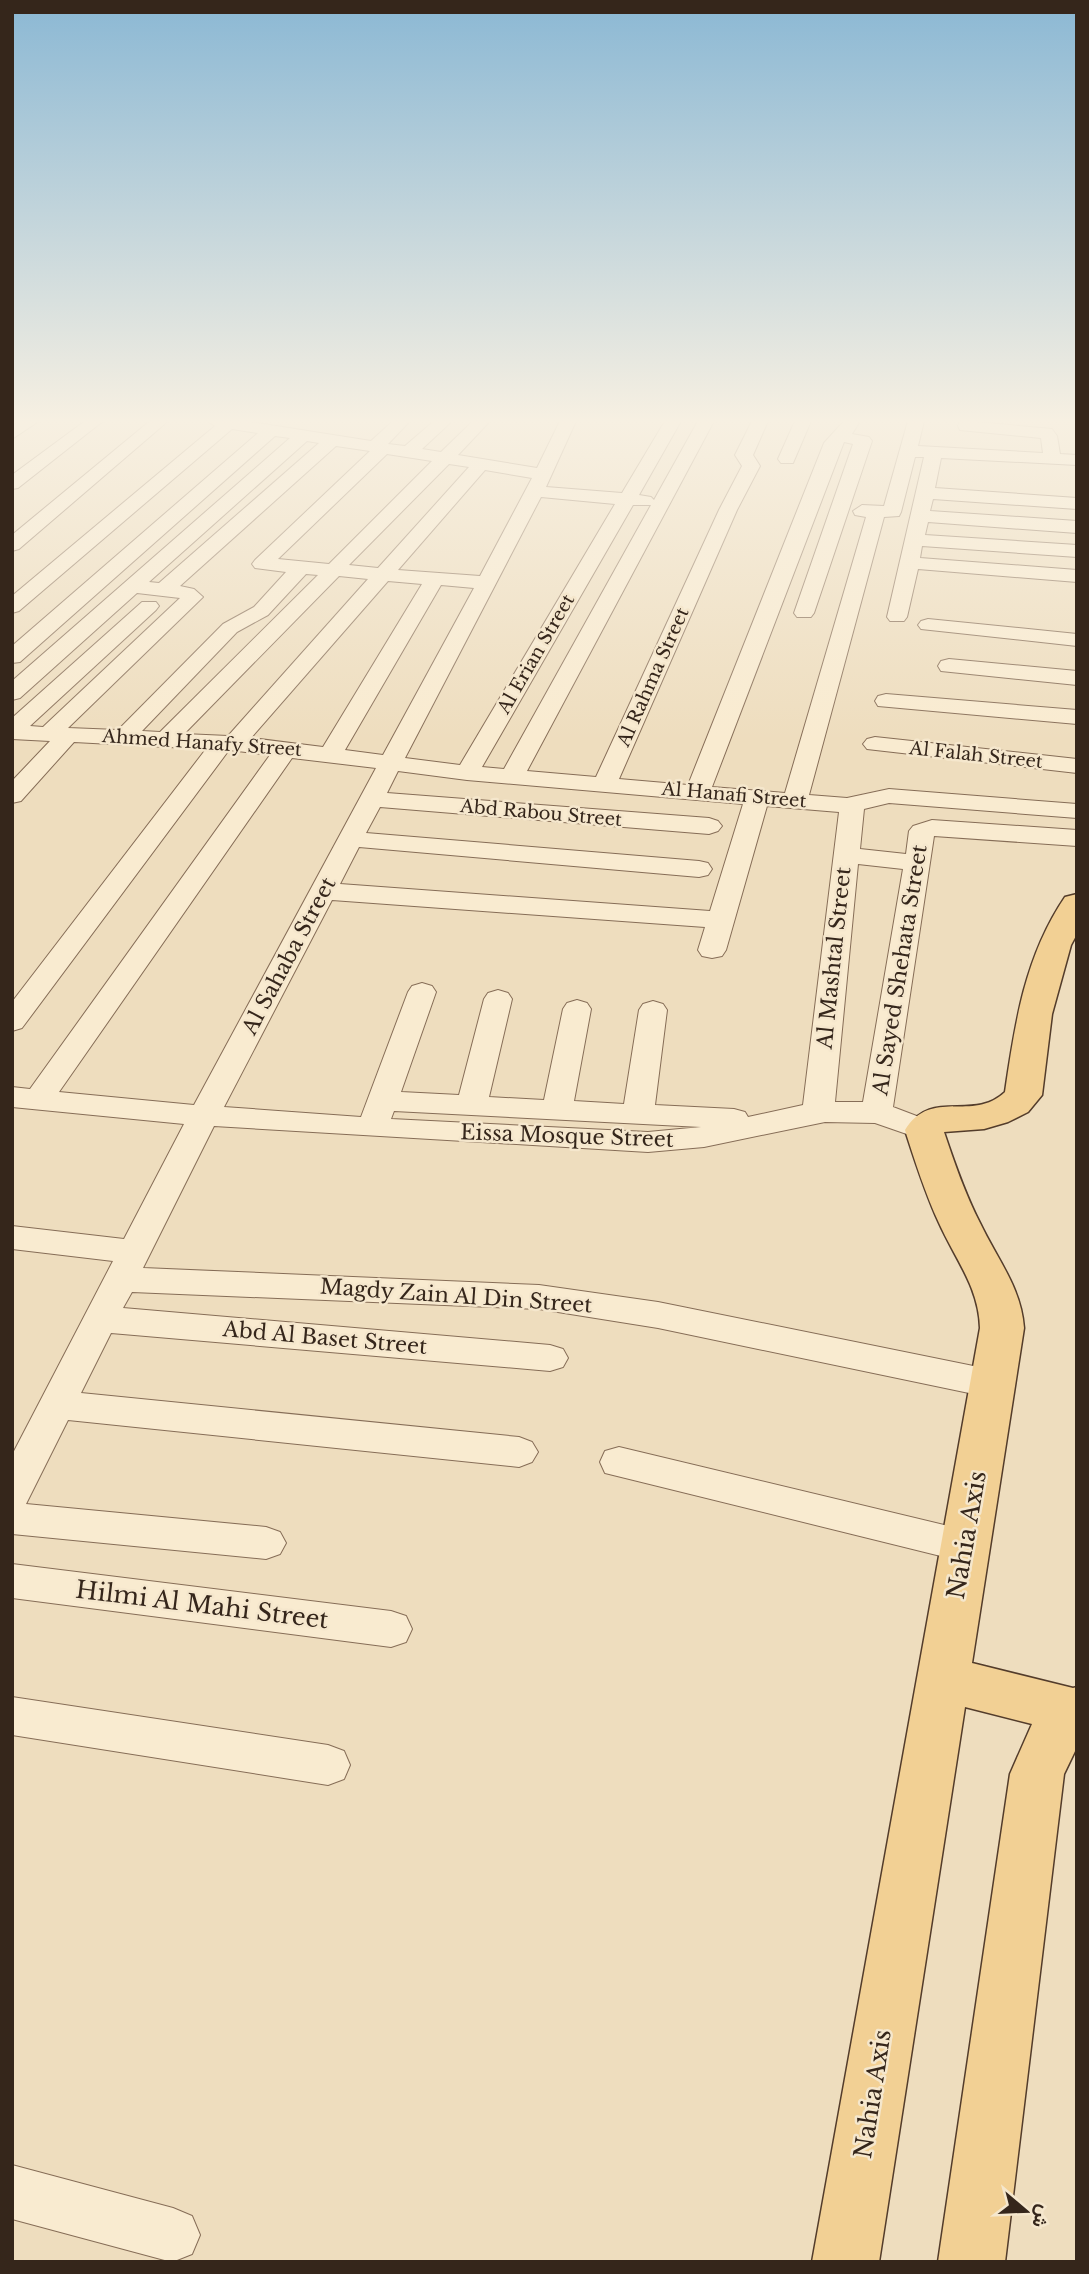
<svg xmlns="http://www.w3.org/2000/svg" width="1089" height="2274" font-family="'Libre Baskerville',Vazirmatn,serif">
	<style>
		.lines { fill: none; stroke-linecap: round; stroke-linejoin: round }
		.minor-casing { stroke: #866d57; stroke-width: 2 }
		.major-casing { stroke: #533c2b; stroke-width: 3 }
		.minor { fill: #f9ebd0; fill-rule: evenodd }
		.major { fill: #f2d094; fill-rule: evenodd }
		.labels { text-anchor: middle; stroke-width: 5; stroke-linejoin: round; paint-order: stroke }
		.far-street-label { font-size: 18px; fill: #35261b; stroke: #f5e7cd }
		.street-label { font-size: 21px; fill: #35261b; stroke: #f5e7cd }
		.near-street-label { font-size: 24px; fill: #35261b; stroke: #f5e7cd }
	</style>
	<rect width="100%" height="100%" fill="#eeddbe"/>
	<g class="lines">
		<g class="minor-casing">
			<path id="minor" d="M20 421H39L12 439V426Z
				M85 421H103L18 488 12 489V475Z
				M150 421H168L19 549 12 551V535Z
				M208 421H245L371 441 393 421H410L388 444 405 446 434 421H452L422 449 441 452 473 421H490L458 455 537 468 560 421H576L546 487 622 493 665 421H681L639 495 651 497 654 500 698 421H714L527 771 596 777 719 510 742 466 735 455 752 421H768L753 455 760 466 737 510 619 779 688 785 824 443 844 421H860L852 434 869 437 872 441 814 613 811 617H797L794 613 853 444 844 442 712 787 785 793 866 517 855 515 853 511 862 505 884 506 908 421H924L918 446 1043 453 1041 438 960 430 958 426 960 422 966 421 1052 429 1057 436 1060 454 1077 455V465L941 458 935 488 1077 498V509L933 499 930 511 1077 521V533L928 522 925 535 1077 545V557L922 546 920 558 1077 570V582L918 569 907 617 904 621H890L887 617 924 457H915L901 512 899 516 884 517 809 795 847 798 889 789 1077 804V818L889 803 864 809 860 849 906 854 909 831 913 826 932 820 1077 830V846L934 836 893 1107 935 1123 940 1130 935 1137 924 1140 875 1123 825 1122 704 1147 648 1152 214 1126 143 1268 539 1285 658 1302 993 1370 1006 1374 1011 1384 1006 1394 993 1398 658 1328 539 1309 132 1292 123 1308 550 1345 563 1349 568 1358 563 1367 550 1371 111 1333 81 1393 519 1437 532 1442 538 1452 532 1462 519 1467 68 1420 26 1504 266 1527 280 1532 286 1543 280 1554 266 1559 12 1534V1455L113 1261 12 1249V1226L124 1239 184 1124 12 1107V1087L30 1089 270 755 229 750 22 1028 12 1031V1002L206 749 74 742 21 801 12 803V781L50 741 12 739V718L142 602H156L159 606 156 610 30 726 43 727 180 598 137 593 20 698 12 700V681L290 438 275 436 20 662 12 663V646L258 433 232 429 19 611 12 613V596L215 426ZM307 441 319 443 159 583 149 582ZM336 446 370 451 255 560 252 564 255 568 286 572 254 607 223 624 118 730 68 728 203 597 194 589 180 586ZM387 454 432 461 329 564 278 559ZM449 464 469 467 378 568 349 565ZM485 470 532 478 480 576 398 570ZM541 497 615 504 460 765 405 758ZM633 505H651L504 769 482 767ZM306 574 318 575 160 732 142 731 237 632 268 615ZM339 576 368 579 228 736 184 734ZM388 581 422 584 323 747 251 738ZM441 585 474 588 383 755 345 750ZM292 758 376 768 194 1105 59 1092ZM398 771 467 780 743 804 710 911 340 884 359 847 699 877 708 875 712 869 708 863 699 861 366 833 380 807 709 834 718 831 722 826 718 821 709 818 387 793ZM767 806 839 812 803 1105 748 1117 745 1112 734 1109 655 1105 667 1010 663 1004 653 1001 643 1004 639 1010 624 1104 574 1101 591 1009 587 1003 577 1000 567 1003 563 1009 544 1100 489 1097 512 999 508 993 498 990 488 993 484 999 459 1095 401 1092 436 992 432 986 422 983 412 986 408 992 361 1117 224 1107 332 900 705 927 698 950 702 956 712 958 722 956 726 950ZM858 864 903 869 863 1102H835ZM394 1111 701 1127 648 1132 391 1119Z
				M795 421H811L793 463H781L778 459Z
				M928 619 1077 634V646L921 629 918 625 921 621Z
				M949 659 1077 671V685L941 671 938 666 941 661Z
				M886 694 1077 710V724L878 706 875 701 878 696Z
				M875 737 1077 759V773L867 749 863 744 867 739Z
				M619 1447 965 1530 979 1534 985 1546 979 1558 965 1562 605 1473 600 1462 605 1451Z
				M12 1564 391 1611 406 1616 412 1629 406 1642 391 1647 12 1598Z
				M12 1697 328 1745 344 1751 350 1765 344 1779 328 1785 12 1735Z
				M12 2165 173 2208 192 2216 200 2235 192 2254 172 2262 12 2219Z"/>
		</g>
		<g class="major-casing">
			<path id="major" d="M1077 894V934L1071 945 1052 1014 1042 1095 1028 1112 1008 1122 984 1129 944 1132C954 1162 965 1194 980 1223 997 1259 1021 1287 1024 1328L972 1663 1073 1688 1077 1687V1747L1064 1774 1005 2262H938L1010 1774 1032 1724 965 1707 879 2262H812L980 1328C979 1287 955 1259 939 1223 925 1193 915 1161 905 1130 932 1087 972 1123 1005 1092 1015 1023 1025 956 1065 897Z"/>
		</g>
		<use href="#minor" class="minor"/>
		<use href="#major" class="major"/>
	</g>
	<linearGradient id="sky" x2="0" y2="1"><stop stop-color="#8bb8d4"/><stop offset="0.57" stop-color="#f7f0e2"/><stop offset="1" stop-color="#f7f0e2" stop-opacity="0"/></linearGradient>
	<rect width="1089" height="739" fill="url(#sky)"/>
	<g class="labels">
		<g class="far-street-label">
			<text transform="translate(536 654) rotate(-60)" y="6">Al Erian Street</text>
			<text transform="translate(653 677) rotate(-66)" y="6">Al Rahma Street</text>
			<text transform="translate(202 743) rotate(4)" y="6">Ahmed Hanafy Street</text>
			<text transform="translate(976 755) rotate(6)" y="6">Al Falah Street</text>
			<text transform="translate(734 795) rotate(5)" y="6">Al Hanafi Street</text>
			<text transform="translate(541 813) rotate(5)" y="6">Abd Rabou Street</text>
		</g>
		<g class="street-label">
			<text transform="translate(289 956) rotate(-62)" y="7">Al Sahaba Street</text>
			<text transform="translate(834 958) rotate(-84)" y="7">Al Mashtal Street</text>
			<text transform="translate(900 970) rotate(-81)" y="7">Al Sayed Shehata Street</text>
			<text transform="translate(567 1136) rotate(2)" y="7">Eissa Mosque Street</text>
			<text transform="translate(456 1296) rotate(4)" y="7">Magdy Zain Al Din Street</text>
			<text transform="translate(325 1338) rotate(5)" y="7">Abd Al Baset Street</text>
		</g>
		<g class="near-street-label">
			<text transform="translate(967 1535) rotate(-80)" y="8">Nahia Axis</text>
			<text transform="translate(202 1605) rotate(7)" y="8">Hilmi Al Mahi Street</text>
			<text transform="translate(873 2094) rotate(-81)" y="8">Nahia Axis</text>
		</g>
	</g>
	<rect width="1089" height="2274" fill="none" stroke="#35261b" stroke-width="28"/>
	<g transform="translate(1026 2211) rotate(109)" stroke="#f5e7cd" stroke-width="5" paint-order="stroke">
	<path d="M0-5L12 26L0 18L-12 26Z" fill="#35261b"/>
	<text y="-10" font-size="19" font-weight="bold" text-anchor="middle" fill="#35261b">ش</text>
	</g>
</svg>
